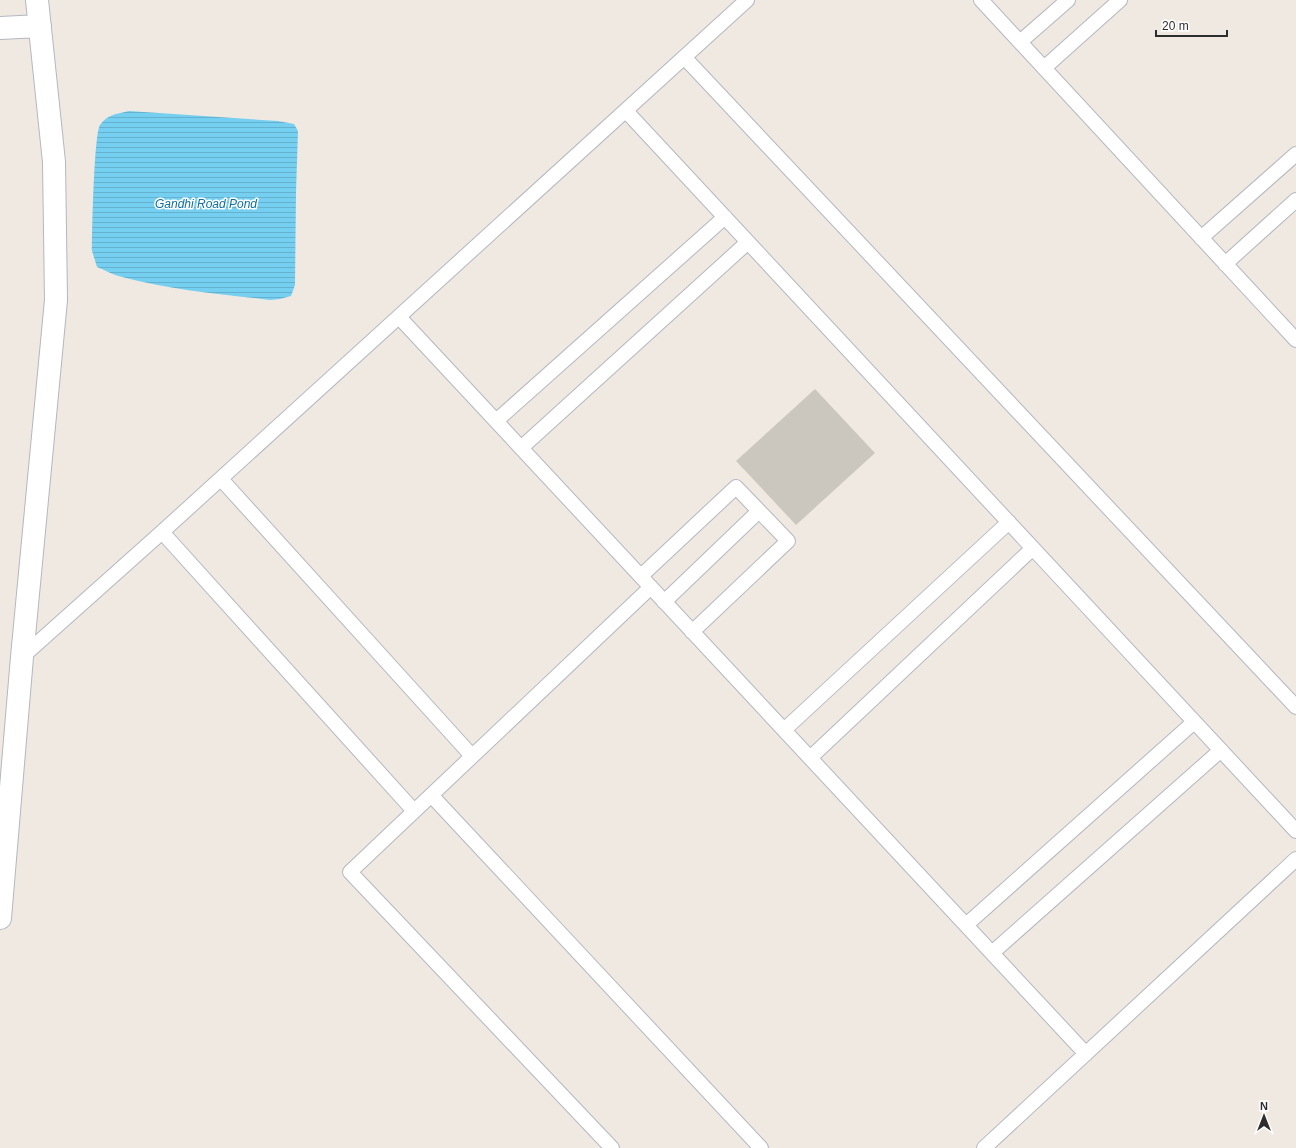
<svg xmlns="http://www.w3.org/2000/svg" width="1296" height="1148" font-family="Arial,sans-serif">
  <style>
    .water { fill: url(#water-rules) }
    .building { fill: #cbc7bf }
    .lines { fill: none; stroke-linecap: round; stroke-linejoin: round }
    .lane-casing { stroke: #b4b7c1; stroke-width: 16 }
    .street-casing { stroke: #b4b7c1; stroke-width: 24 }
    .lane { stroke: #fff; stroke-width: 14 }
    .street { stroke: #fff; stroke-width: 22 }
    .labels { text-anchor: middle; stroke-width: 3; stroke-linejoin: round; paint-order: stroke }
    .water-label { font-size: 12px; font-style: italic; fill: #0d6fa3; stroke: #fff }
  </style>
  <defs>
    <pattern id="water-rules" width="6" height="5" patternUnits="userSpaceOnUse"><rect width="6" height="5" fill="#75cff0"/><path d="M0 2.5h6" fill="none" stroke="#66b2ce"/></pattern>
  </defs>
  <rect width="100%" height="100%" fill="#efe9e1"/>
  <path class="water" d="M129,111l149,10 16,3 4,7 -2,61 -1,93 -4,11 -11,3 -10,1c-49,-6 -100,-10 -148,-23 -9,-2 -17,-7 -25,-10l-5,-16c0,-18 2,-117 8,-126 8,-11 17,-11 29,-14z"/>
  <path class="building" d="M815,389l60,64 -79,72 -60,-64z"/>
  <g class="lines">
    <g class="lane-casing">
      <path id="lane" d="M981,0l315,340
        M1020,42l48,-42
        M684,57l612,650
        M1044,68l76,-68
        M626,111l670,720
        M1201,238l95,-84
        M1225,264l71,-64
        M399,317l687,737
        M496,421l229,-204
        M521,448l227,-206
        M221,479l251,277
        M162,532l252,279
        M641,576l95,-89 52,54 -96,91
        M664,602l95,-91
        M22,657l140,-125 585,-532
        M784,730l225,-208
        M810,758l223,-210
        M431,795l330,353
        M966,925l228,-203
        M992,953l229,-203
        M612,1148l-262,-276 301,-285
        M984,1148l312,-289"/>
    </g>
    <g class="street-casing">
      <path id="street" d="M0,28l40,-2
        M0,918l22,-261 34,-357 -2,-138 -17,-162"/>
    </g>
    <use href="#lane" class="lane"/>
    <use href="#street" class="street"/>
  </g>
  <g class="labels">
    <g class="water-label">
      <text x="206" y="208">Gandhi Road Pond</text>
    </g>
  </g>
  <g transform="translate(1264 1116)" stroke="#ffffff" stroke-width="3" paint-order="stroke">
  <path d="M0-3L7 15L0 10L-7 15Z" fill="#2e2e2e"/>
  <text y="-6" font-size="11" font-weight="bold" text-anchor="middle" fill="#2e2e2e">N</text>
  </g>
  <path d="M1156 30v6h71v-6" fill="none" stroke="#2e2e2e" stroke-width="2"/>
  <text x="1162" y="30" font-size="12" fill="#2e2e2e" stroke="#ffffff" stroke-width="3" paint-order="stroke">20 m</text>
</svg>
